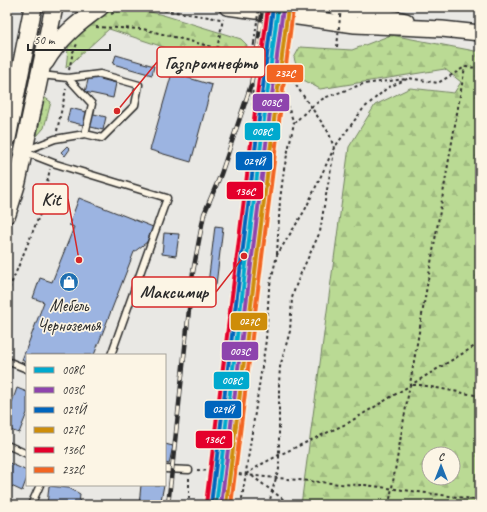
<svg xmlns="http://www.w3.org/2000/svg" width="487" height="512" font-family="Caveat,sans-serif">
  <style>
    .grass { fill: url(#grass-dots); stroke: #728260 }
    .forest { fill: url(#forest-firs); stroke: #728260; fill-rule: evenodd }
    .building { fill: #9cb4e1; stroke: #2b2b2b }
    .lines { fill: none; stroke-linecap: round; stroke-linejoin: round }
    .service-casing { stroke: #2b2b2b; stroke-width: 9 }
    .tertiary-casing { stroke: #2b2b2b; stroke-width: 18 }
    .secondary-casing { stroke: #2b2b2b; stroke-width: 20 }
    .path { stroke: #2b2b2b; stroke-width: 2; stroke-dasharray: 3 3; stroke-linecap: butt }
    .service { stroke: #fcf5e5; stroke-width: 6 }
    .tertiary { stroke: #fcf5e5; stroke-width: 15 }
    .secondary { stroke: #fcf5e5; stroke-width: 17 }
    .rail-casing { stroke: #2b2b2b; stroke-width: 4.5 }
    .rail { stroke: #fcf5e5; stroke-width: 3; stroke-dasharray: 9; stroke-linecap: butt }
    .path-bridge { stroke: #2b2b2b; stroke-width: 2; stroke-dasharray: 3 3; stroke-linecap: butt }
    .rail-1-casing { stroke: #fcf5e5; stroke-width: 7 }
    .rail-2-casing { stroke: #fcf5e5; stroke-width: 7 }
    .rail-3-casing { stroke: #fcf5e5; stroke-width: 7 }
    .rail-4-casing { stroke: #fcf5e5; stroke-width: 7 }
    .rail-5-casing { stroke: #fcf5e5; stroke-width: 7 }
    .rail-6-casing { stroke: #fcf5e5; stroke-width: 7 }
    .rail-1 { stroke: #00a9ce; stroke-width: 4 }
    .rail-2 { stroke: #8e44ad; stroke-width: 4 }
    .rail-3 { stroke: #0065bd; stroke-width: 4 }
    .rail-4 { stroke: #ce8d09; stroke-width: 4 }
    .rail-5 { stroke: #e4002b; stroke-width: 4 }
    .rail-6 { stroke: #f26522; stroke-width: 4 }
    .labels { text-anchor: middle; stroke-width: 3.5; stroke-linejoin: round; paint-order: stroke }
    .poi-label { font-size: 17px; fill: #2b2b2b; stroke: #fcf5e5 }
    .leader { fill: none; stroke: #d62828; stroke-width: 1.5 }
    .callout-dot { fill: #d62828; stroke: #fcf5e5; stroke-width: 1.5 }
    .callout { fill: #fcf5e5; stroke: #d62828; stroke-width: 1.5 }
    .callout-label { font-size: 18px; text-anchor: middle; font-weight: bold; fill: #2b2b2b }
    .line-badge { stroke: #fcf5e5; stroke-width: 1.5 }
    .badge-label { font-size: 11px; text-anchor: middle; font-weight: bold; fill: #fff }
  </style>
  <defs>
    <pattern id="grass-dots" width="8" height="8" patternUnits="userSpaceOnUse"><rect width="8" height="8" fill="#bada94"/><path d="M2 2h.1M6 6h.1" fill="none" stroke="#a0bb80" stroke-width="1.8" stroke-linecap="round"/></pattern>
    <pattern id="forest-firs" width="22" height="20" patternUnits="userSpaceOnUse"><rect width="22" height="20" fill="#bada94"/><path d="M5 1l3.5 6h-7zM16 11l3.5 6h-7z" fill="#a0bb80"/></pattern>
  </defs>
  <rect width="100%" height="100%" fill="#e9e8e4"/>
  <filter id="ink" filterUnits="userSpaceOnUse"><feTurbulence type="fractalNoise" baseFrequency=".025" numOctaves="2"/><feDisplacementMap in="SourceGraphic" scale="8" xChannelSelector="R" yChannelSelector="G"/><feConvolveMatrix kernelMatrix="1 2 1 2 8 2 1 2 1" color-interpolation-filters="sRGB"/></filter>
  <g filter="url(#ink)">
    <path class="grass" d="M44,97l7,5 -7,26 -7,8z"/>
    <path class="forest" d="M112,10h30l21,5 78,24 6,6 -3,22 -4,4 -7,-1 -124,-41 -43,39 3,-28 20,-19z
      M391,35l89,17v453h-179l48,-358 26,-42 35,-17 44,5 7,-11 -16,-13 -125,20 -20,-11 -6,-20 6,-11 52,3zM429,454h24v24h-24z"/>
    <path class="building" d="M116,55l38,11 -2,9 -39,-11z
      M172,73l40,12 -21,77 -41,-12z
      M89,76l27,7 -3,15 -28,-6z
      M70,108l36,9 -3,13 -36,-9z
      M67,146l3,3 -5,7 -4,-4z
      M79,198l74,29 -6,15 -13,10 -40,103h-67v8l-5,-3 22,-58 -11,-4 7,-20 12,4 22,-55 -5,-2z
      M215,226l8,1 -7,58 -8,-1z
      M164,233l15,1 -3,22 -14,-2z
      M17,388l10,4v21l-8,20 -12,-4v-13z
      M165,444l8,2 -4,18 -4,-1z
      M7,462l20,9v7l-5,13 -15,-7z
      M141,485h23l-4,20h-21z
      M49,486l20,2 11,6 -1,11h-32z"/>
    <g class="lines">
      <g class="service-casing">
        <path id="service" d="M7,71l11,6
          M68,78l24,26 -7,30
          M27,150l28,-11 30,-5 17,4 33,-33 4,-20 -39,-11 -32,4 -27,-3
          M25,152l31,12 111,34 -56,157
          M7,361l20,8
          M7,445l20,9
          M165,469l24,1
          M31,505l9,-20"/>
      </g>
      <g class="tertiary-casing">
        <path id="tertiary" d="M227,7l128,18 87,4 38,4
          M336,7l21,3 49,11"/>
      </g>
      <g class="secondary-casing">
        <path id="secondary" d="M45,62c14,-24 33,-39 55,-55
          M7,138l26,-131
          M7,214l10,-32 37,-175"/>
      </g>
      <path class="path" d="M111,14l7,-3 14,-3 31,2 58,9
        M96,27l47,2 62,16 47,15
        M254,43l-2,17 1,51c15,2 20,2 35,-4
        M283,47l1,21 45,65 5,15
        M217,49l6,-30
        M284,69l1,27 3,11 6,16
        M69,70l4,-18 4,-8
        M57,131l9,-42
        M277,254l3,-54 4,-31 10,-46 17,-16 13,-9 39,-14 43,-5
        M7,294l33,-80 10,-45
        M413,385h7l6,1 54,10
        M197,470l29,2 19,3 96,9 17,1h7l115,15
        M246,474l16,-10 17,-9 69,-32 132,-80
        M252,476l39,29
        M189,478v27
        M241,505l25,-165 3,-51 8,-34 28,-45 29,-62 29,-39 24,-21 22,-10 29,5 27,-16 15,1
        M269,505l3,-14 7,-22v-85l1,-17 10,-36 2,-33 3,-10 6,-15 19,-41 4,-26 10,-54
        M389,505l76,-438"/>
      <use href="#service" class="service"/>
      <use href="#tertiary" class="tertiary"/>
      <use href="#secondary" class="secondary"/>
      <g class="rail-casing">
        <path id="rail" d="M168,505l4,-35 21,-198 11,-58 17,-40 30,-89 7,-41 5,-37"/>
      </g>
      <use href="#rail" class="rail"/>
      <path class="path-bridge" d="M254,43l5,-36
        M283,47l4,-40
        M337,47l4,-40"/>
      <g class="rail-1-casing">
        <path id="rail-1" d="M216,505l62,-498"/>
      </g>
      <g class="rail-2-casing">
        <path id="rail-2" d="M221,505l62,-497"/>
      </g>
      <g class="rail-3-casing">
        <path id="rail-3" d="M211,504l62,-497"/>
      </g>
      <g class="rail-4-casing">
        <path id="rail-4" d="M226,505l62,-497"/>
      </g>
      <g class="rail-5-casing">
        <path id="rail-5" d="M206,504l62,-497"/>
      </g>
      <g class="rail-6-casing">
        <path id="rail-6" d="M231,505l62,-496"/>
      </g>
      <use href="#rail-1" class="rail-1"/>
      <use href="#rail-2" class="rail-2"/>
      <use href="#rail-3" class="rail-3"/>
      <use href="#rail-4" class="rail-4"/>
      <use href="#rail-5" class="rail-5"/>
      <use href="#rail-6" class="rail-6"/>
    </g>
  </g>
  <defs>
    <g id="shop-disc" transform="scale(1)"><circle r="9.5" fill="#1f6fb2" stroke="#fcf5e5"/><path d="M-5-2.5h2.3a2.7 3.5 0 0 1 5.4 0H5L5.5 6h-11ZM-1.5-2.5h3a1.5 2.3 0 0 0-3 0Z" fill="#fff"/></g>
  </defs>
  <g fill-rule="evenodd">
    <use href="#shop-disc" x="69" y="282"/>
  </g>
  <g class="labels">
    <g class="poi-label">
      <text x="69" y="311">Мебель<tspan x="69" dy="20">Черноземья</tspan></text>
    </g>
  </g>
  <path class="leader" d="M117 111L157 62M79 260L68 199M244 256L216 292"/>
  <g class="callout-dot">
    <circle cx="117" cy="111" r="4"/>
    <circle cx="79" cy="260" r="4"/>
    <circle cx="244" cy="256" r="4"/>
  </g>
  <g class="callout">
    <rect x="157" y="47" width="108" height="30" rx="4"/>
    <rect x="33" y="184" width="35" height="30" rx="4"/>
    <rect x="132" y="277" width="84" height="30" rx="4"/>
  </g>
  <g class="callout-label">
    <text x="211" y="69">Газпромнефть</text>
    <text x="51" y="205">Kit</text>
    <text x="174" y="298">Максимир</text>
  </g>
  <g class="line-badge">
    <rect x="266" y="64" width="38" height="19" rx="4" fill="#f26522"/>
    <rect x="252" y="93" width="38" height="19" rx="4" fill="#8e44ad"/>
    <rect x="244" y="122" width="37" height="19" rx="4" fill="#00a9ce"/>
    <rect x="235" y="151" width="38" height="20" rx="4" fill="#0065bd"/>
    <rect x="226" y="181" width="38" height="19" rx="4" fill="#e4002b"/>
    <rect x="230" y="312" width="38" height="19" rx="4" fill="#ce8d09"/>
    <rect x="221" y="341" width="38" height="20" rx="4" fill="#8e44ad"/>
    <rect x="213" y="371" width="37" height="19" rx="4" fill="#00a9ce"/>
    <rect x="204" y="400" width="38" height="19" rx="4" fill="#0065bd"/>
    <rect x="195" y="430" width="38" height="19" rx="4" fill="#e4002b"/>
  </g>
  <g class="badge-label">
    <text x="285" y="77">232C</text>
    <text x="271" y="106">003С</text>
    <text x="262" y="135">008С</text>
    <text x="254" y="165">029Й</text>
    <text x="245" y="195">136С</text>
    <text x="249" y="325">027С</text>
    <text x="240" y="355">003С</text>
    <text x="232" y="384">008С</text>
    <text x="223" y="413">029Й</text>
    <text x="214" y="443">136С</text>
  </g>
  <rect width="487" height="512" fill="none" stroke="#fcf5e5" stroke-width="24"/>
  <rect x="12" y="12" width="463" height="488" fill="none" stroke="#2b2b2b" stroke-width="1.5" filter="url(#ink)"/>
  <rect x="26" y="354" width="140" height="132" fill="#fcf5e5" stroke="#a8a49b"/>
  <rect x="34" y="367" width="20" height="6" fill="#00a9ce" stroke="#a8a49b"/>
  <text x="62" y="374" font-size="12" fill="#2b2b2b">008С</text>
  <rect x="34" y="387" width="20" height="6" fill="#8e44ad" stroke="#a8a49b"/>
  <text x="62" y="394" font-size="12" fill="#2b2b2b">003С</text>
  <rect x="34" y="407" width="20" height="6" fill="#0065bd" stroke="#a8a49b"/>
  <text x="62" y="414" font-size="12" fill="#2b2b2b">029Й</text>
  <rect x="34" y="427" width="20" height="6" fill="#ce8d09" stroke="#a8a49b"/>
  <text x="62" y="434" font-size="12" fill="#2b2b2b">027С</text>
  <rect x="34" y="447" width="20" height="6" fill="#e4002b" stroke="#a8a49b"/>
  <text x="62" y="454" font-size="12" fill="#2b2b2b">136С</text>
  <rect x="34" y="467" width="20" height="6" fill="#f26522" stroke="#a8a49b"/>
  <text x="62" y="474" font-size="12" fill="#2b2b2b">232C</text>
  <g transform="translate(441 466)"><circle r="19" fill="#fcf5e5" stroke="#a8a49b"/>
  <path d="M0-3L7 15L0 10L-7 15Z" fill="#1f6fb2"/>
  <text y="-6" font-size="11" font-weight="bold" text-anchor="middle" fill="#2b2b2b">С</text>
  </g>
  <path d="M28 44v6h82v-6" fill="none" stroke="#2b2b2b" stroke-width="2"/>
  <text x="34" y="44" font-size="12" fill="#2b2b2b" stroke="#fcf5e5" stroke-width="3" paint-order="stroke">50 m</text>
</svg>
